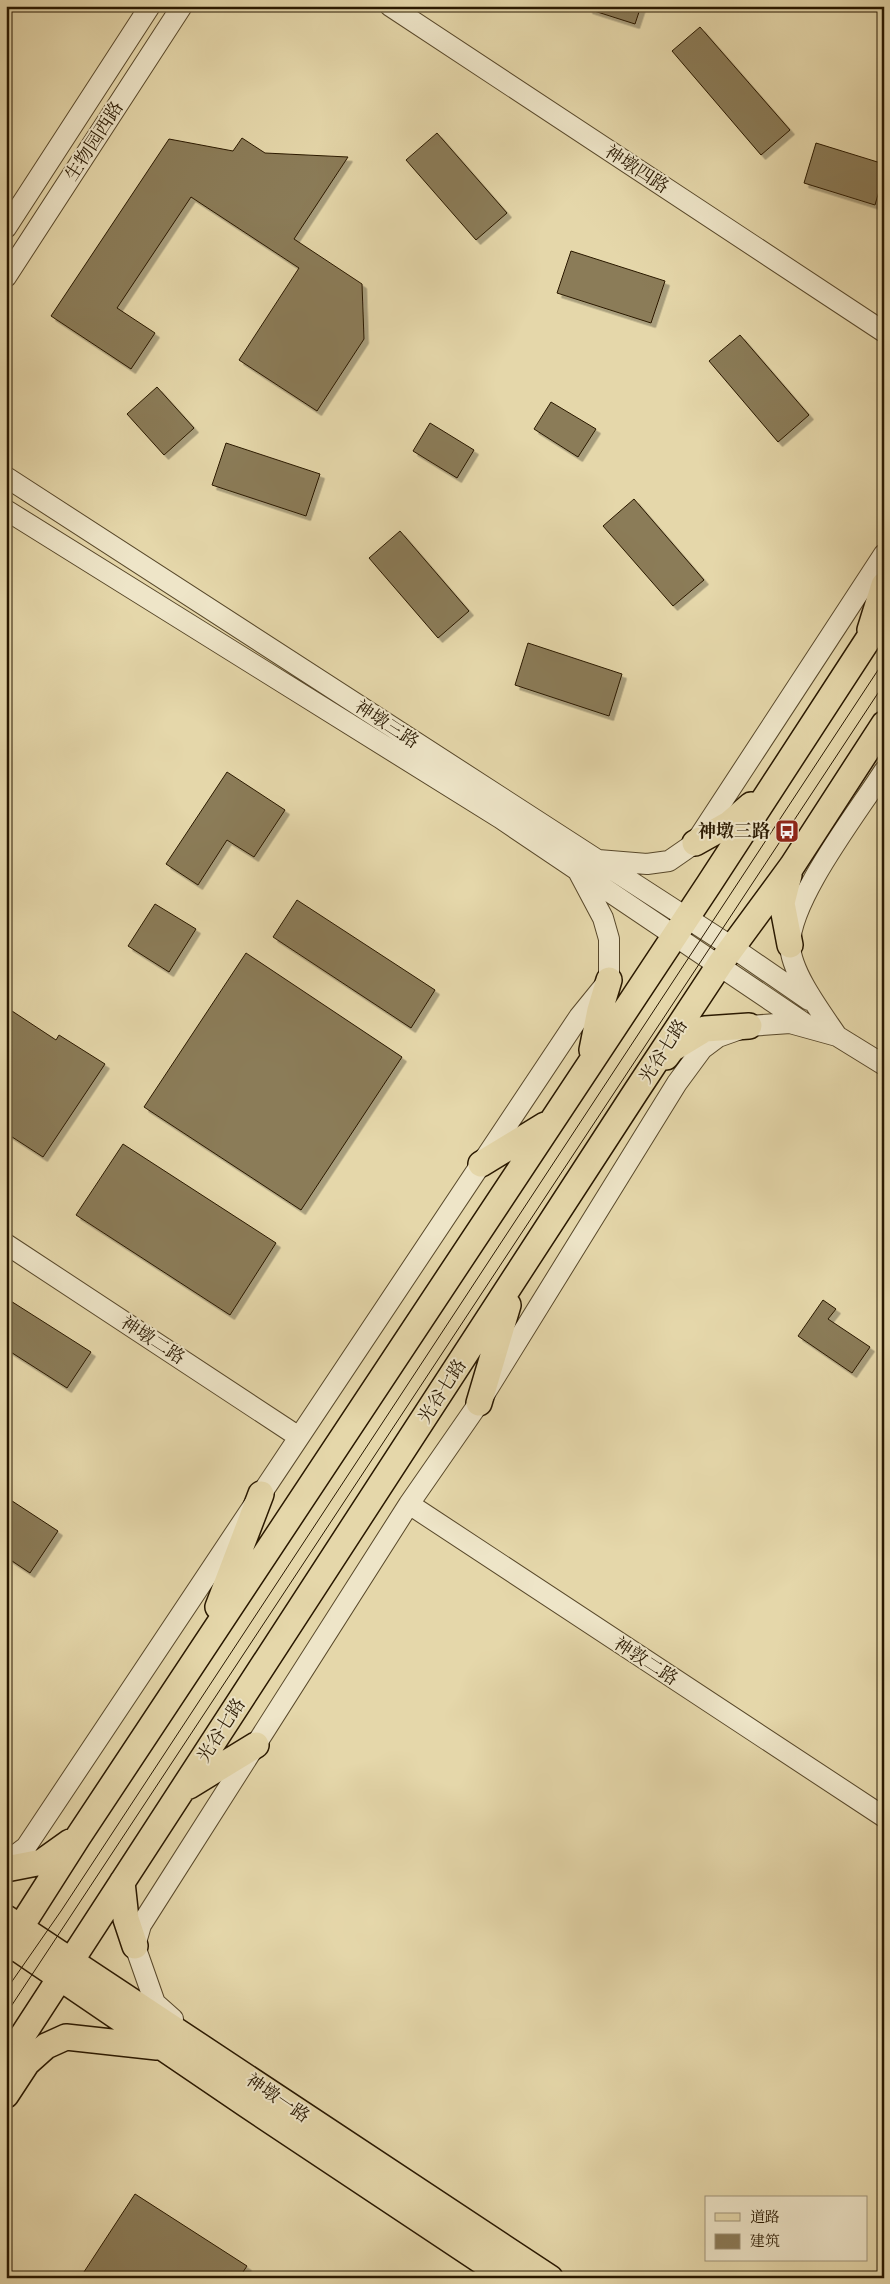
<svg xmlns="http://www.w3.org/2000/svg" width="890" height="2284" font-family="Vollkorn,'Noto Serif SC',serif">
  <style>
    .building { fill: #8b7b58; stroke: #291800; filter: url(#shadow) }
    .lines { fill: none; stroke-linecap: round; stroke-linejoin: round }
    .minor-casing { stroke: #58482a; stroke-width: 22 }
    .major-casing { stroke: #291800; stroke-width: 28 }
    .minor { stroke: #eee5c8; stroke-width: 20 }
    .major { stroke: #e5d7aa; stroke-width: 25 }
    .tram { stroke: #291800; stroke-width: 1 }
    .labels { text-anchor: middle; stroke-width: 4; stroke-linejoin: round; paint-order: stroke }
    .street-label { font-size: 18px; fill: #291800; stroke: #eee5c8 }
    .poi-label { font-size: 18px; font-weight: bold; fill: #291800; stroke: #eee5c8; text-anchor: end }
  </style>
  <defs>
    <filter id="shadow"><feDropShadow dx="4.5" dy="4.5" stdDeviation="0" flood-color="#0004"/></filter>
  </defs>
  <rect width="100%" height="100%" fill="#e5d7aa"/>
  <filter id="stains"><feTurbulence type="fractalNoise" baseFrequency=".004" numOctaves="4"/><feColorMatrix values="0 0 0 0 .2 0 0 0 0 .09 0 0 0 0 .02 0 0 0 .5 -.17"/></filter>
  <radialGradient id="worn" r=".72"><stop offset=".6" stop-color="#630" stop-opacity="0"/><stop offset="1" stop-color="#630" stop-opacity=".3"/></radialGradient>
  <path class="building" d="M588,6h53l-6,18 -47,-15z
    M700,27l90,103 -29,25 -89,-104z
    M437,133l70,80 -31,27 -70,-80z
    M242,138l23,15 83,4 -54,82 68,45 2,55 -47,72 -78,-51 60,-92 -108,-71 -74,111 38,25 -24,36 -80,-53 118,-177 64,12z
    M816,143l68,21v10l-9,31 -71,-22z
    M571,251l94,30 -14,42 -94,-30z
    M740,335l69,80 -31,27 -69,-81z
    M157,387l37,41 -30,27 -37,-41z
    M551,402l45,27 -18,28 -44,-28z
    M430,423l44,27 -17,28 -44,-27z
    M226,443l94,31 -14,42 -94,-31z
    M634,499l70,81 -31,26 -70,-80z
    M400,531l69,80 -31,27 -69,-80z
    M528,643l94,31 -13,42 -94,-31z
    M227,772l58,38 -31,47 -27,-17 -29,45 -32,-21z
    M297,900l138,90 -24,38 -138,-91z
    M155,904l41,25 -27,43 -41,-26z
    M246,953l156,104 -101,153 -157,-103z
    M12,1011l44,29 3,-5 46,29 -62,93 -37,-24v-114z
    M123,1144l153,99 -46,72 -154,-100z
    M6,1298l85,54 -24,36 -61,-39z
    M823,1300l13,9 -8,10 42,28 -18,26 -54,-37z
    M6,1497l52,34 -28,42 -24,-16z
    M135,2194l112,72 -8,12h-159z"/>
  <g class="lines">
    <g class="minor-casing">
      <path id="minor" d="M390,6l494,326
        M6,228l144,-222
        M6,277l176,-271
        M6,477l726,470 77,53
        M6,510l494,308 307,207
        M598,860l49,4 22,-3 26,-18 189,-289
        M837,1036l47,29
        M6,1244l293,193
        M409,1504l475,313
        M6,1862l20,-15 553,-830 30,-37v-41l-6,-21 -25,-47
        M173,2019l-18,-16 -20,-57 6,-21 268,-421 70,-101 198,-320 25,-34 16,-12 31,-11 41,-3 47,13c-16,-24 -46,-63 -47,-91 0,-46 68,-133 94,-174"/>
    </g>
    <g class="major-casing">
      <path id="major" d="M870,630l14,-45
        M695,843l34,-19 22,-19
        M789,875l-7,28 8,42
        M592,1050l8,-40 9,-30
        M666,1057l6,-8 33,-20 44,-3
        M481,1164l64,-39
        M479,1403l29,-98
        M218,1607l43,-113
        M189,1786l67,-41
        M6,1869l36,-7 28,-20
        M122,1882l4,37 9,27
        M6,1918l544,360
        M6,1941l241,164 260,173
        M6,1950l72,-113 631,-953 175,-269
        M6,2061l629,-968 85,-129 72,-98 92,-142
        M6,2095l21,-32 19,-17 20,-9 91,10"/>
    </g>
    <use href="#minor" class="minor"/>
    <use href="#major" class="major"/>
    <path class="tram" d="M6,1990l55,-79 823,-1250
      M6,2014l878,-1330"/>
  </g>
  <defs>
    <g id="bus-square" transform="scale(1.25)"><rect x="-9" y="-9" width="18" height="18" rx="4" fill="#8f2418" stroke="#eee5c8"/><path d="M-5-6H5V4H4V6H2V4H-2V6H-4V4H-5ZM-3.5-4V0h7V-4ZM-3.5 1.2v1.5H-2V1.2ZM2 1.2v1.5H3.5V1.2Z" fill="#fff"/></g>
  </defs>
  <g fill-rule="evenodd">
    <use href="#bus-square" x="787" y="831"/>
  </g>
  <g class="labels">
    <g class="street-label">
      <text transform="translate(94 141) rotate(-57)" y="6">生物园西路</text>
      <text transform="translate(637 169) rotate(33)" y="6">神墩四路</text>
      <text transform="translate(387 724) rotate(33)" y="6">神墩三路</text>
      <text transform="translate(663 1051) rotate(-57)" y="6">光谷七路</text>
      <text transform="translate(153 1340) rotate(33)" y="6">神墩二路</text>
      <text transform="translate(442 1391) rotate(-57)" y="6">光谷七路</text>
      <text transform="translate(646 1661) rotate(33)" y="6">神敦二路</text>
      <text transform="translate(221 1730) rotate(-57)" y="6">光谷七路</text>
      <text transform="translate(278 2098) rotate(34)" y="6">神墩一路</text>
    </g>
    <g class="poi-label">
      <text x="770" y="837">神墩三路</text>
    </g>
  </g>
  <rect width="890" height="2284" fill="none" stroke="#e5d7aa" stroke-width="25"/>
  <rect x="8" y="8" width="875" height="2269" fill="none" stroke="#291800" stroke-width="2.5"/>
  <rect x="12" y="12" width="865" height="2259" fill="none" stroke="#291800"/>
  <rect x="705" y="2196" width="162" height="65" fill="#eee5c8" stroke="#9f9378"/>
  <rect x="715" y="2213" width="25" height="8" fill="#e5d7aa" stroke="#9f9378"/>
  <text x="750" y="2222" font-size="15" fill="#291800">道路</text>
  <rect x="715" y="2234" width="25" height="15" fill="#8b7b58" stroke="#9f9378"/>
  <text x="750" y="2246" font-size="15" fill="#291800">建筑</text>
  <rect width="100%" height="100%" filter="url(#stains)"/>
  <rect width="100%" height="100%" fill="url(#worn)"/>
</svg>
